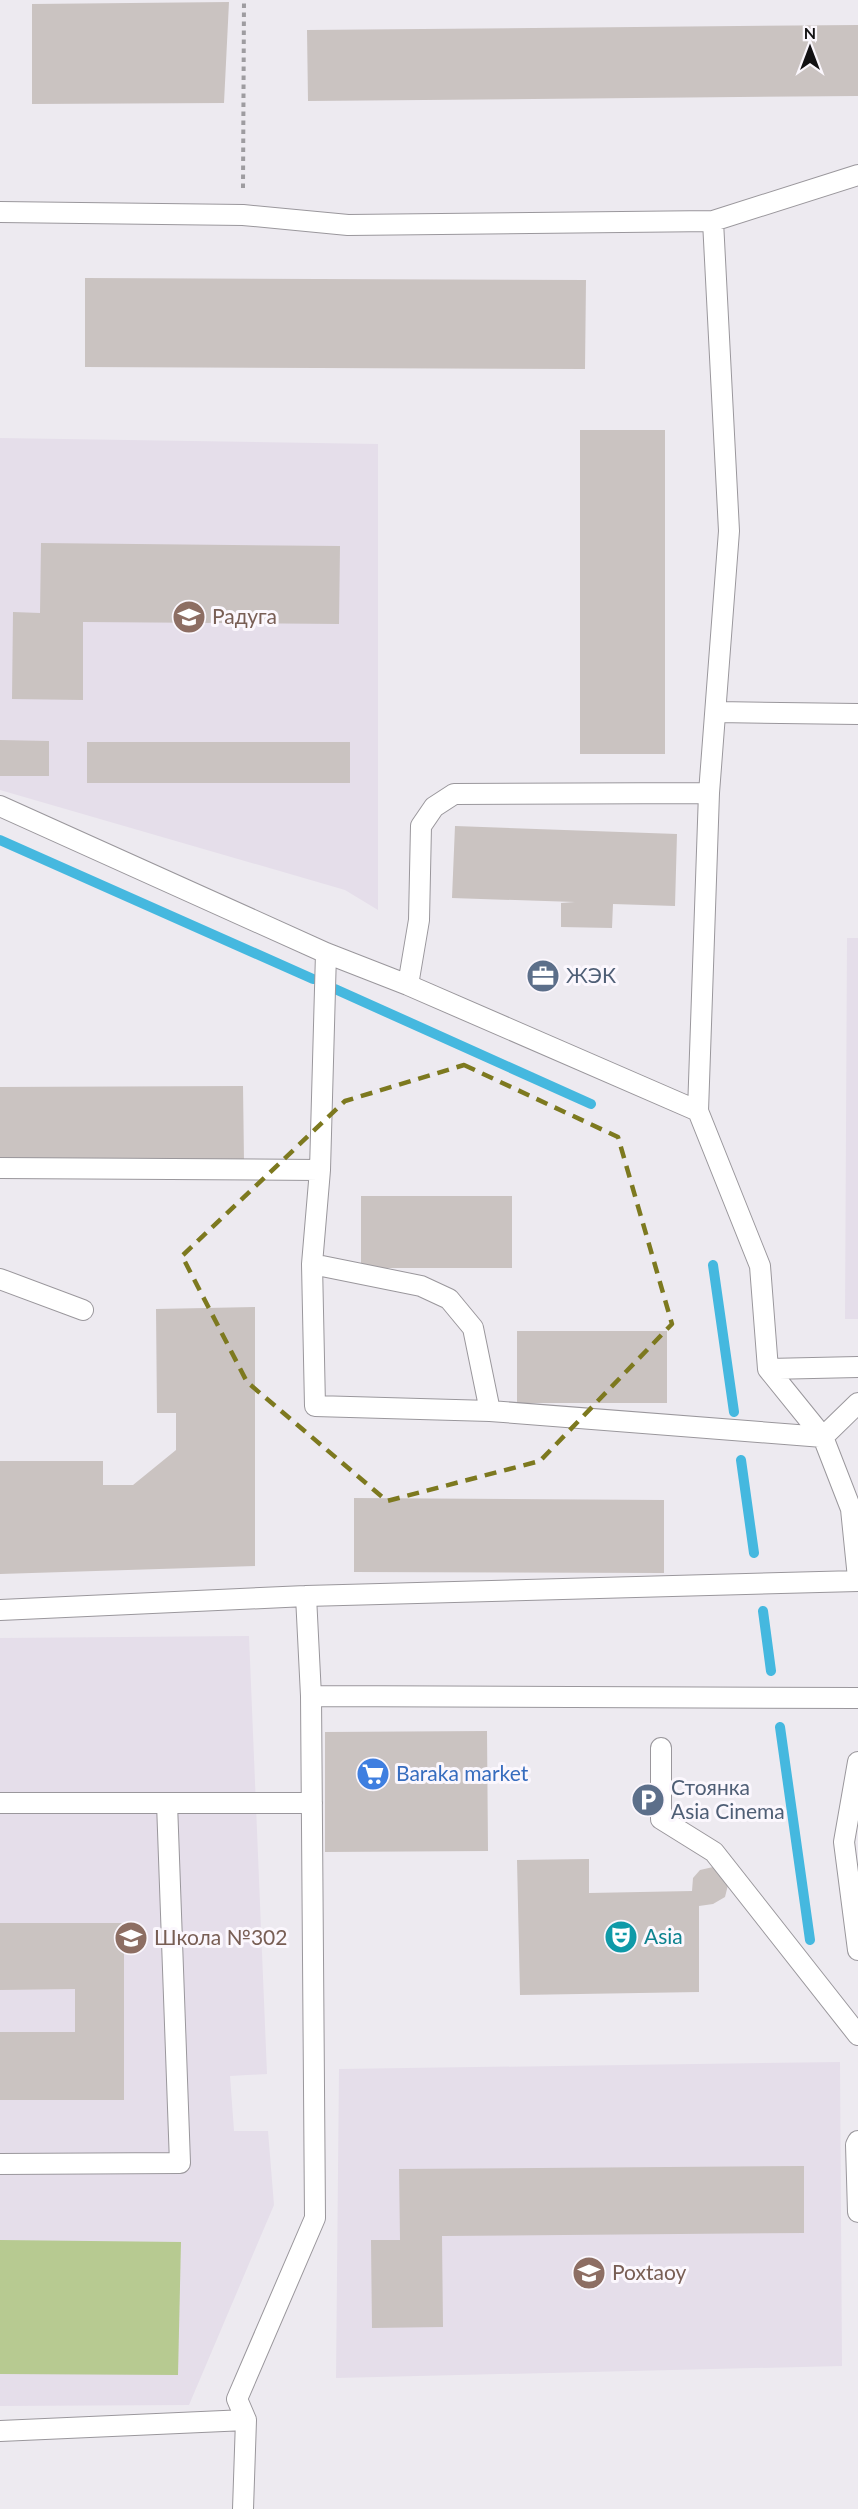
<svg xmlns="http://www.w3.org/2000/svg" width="858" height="2509" font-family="Lato,sans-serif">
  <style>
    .built { fill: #e5deea }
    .green { fill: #b7ca91 }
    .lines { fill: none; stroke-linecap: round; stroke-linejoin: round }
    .stream { stroke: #45b8df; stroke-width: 10 }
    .building { fill: #cac3c1 }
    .service-casing { stroke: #9a979c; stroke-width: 22 }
    .path { stroke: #9e9ca0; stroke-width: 4; stroke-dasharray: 4.5 4.5; stroke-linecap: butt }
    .service { stroke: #fff; stroke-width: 20 }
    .marked { fill: none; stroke: #7d791f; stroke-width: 4.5; stroke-dasharray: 12 8; stroke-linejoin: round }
    .labels { text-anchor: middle; stroke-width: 6; stroke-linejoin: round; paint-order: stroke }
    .education-label { font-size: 21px; fill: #785e54; stroke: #fbf7fd; text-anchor: start }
    .service-label { font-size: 21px; fill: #4e5e75; stroke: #fbf7fd; text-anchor: start }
    .shop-label { font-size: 21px; fill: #366cbe; stroke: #fbf7fd; text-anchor: start }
    .culture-label { font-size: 21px; fill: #0d838f; stroke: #fbf7fd; text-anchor: start }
  </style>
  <rect width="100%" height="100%" fill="#edeaf0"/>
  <path class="built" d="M0,438l378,6v466l-33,-20 -345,-100z
    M847,938h11v381h-13z
    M249,1636l18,438 -37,2 4,55h34l6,74 -85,200 -189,1v-768z
    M840,2062l2,304 -506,12 3,-309z"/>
  <path class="green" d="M0,2240l181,2 -3,133 -178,-1z"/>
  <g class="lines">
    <path class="stream" d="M0,840l313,139
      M335,989l256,115
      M713,1265l21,147
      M741,1460l13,93
      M763,1611l8,60
      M780,1727l30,213"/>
  </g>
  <path class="building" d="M229,2l-5,101 -192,1v-100z
    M858,25v71l-550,5 -1,-71z
    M85,278l501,2 -1,89 -500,-2z
    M580,430h85v324h-85z
    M41,543l299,3 -1,78 -256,-2v78l-71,-1 1,-87 27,1z
    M0,740l49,1v35h-49z
    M87,742h263v41h-263z
    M455,826l222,8 -2,72 -62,-2 -1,24 -51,-1v-24l14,-1 -123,-4z
    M243,1086l1,75 -244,1v-75z
    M361,1196h151v72h-151z
    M255,1307v259l-255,8v-113h103v24h30l43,-35v-37h-19l-1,-104z
    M517,1331h150v72h-150z
    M354,1498l310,2v73l-310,-1z
    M487,1731l1,120 -163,1v-120z
    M589,1859v34l103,-2 1,-13 7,-8 13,-3 11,7 4,11 -3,12 -12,7 -14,2v86l-179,3 -3,-135z
    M0,1923h124v177h-124v-68h75v-43l-75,1z
    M804,2166v67l-362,3 1,91 -71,1 -1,-88h29l-1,-71z"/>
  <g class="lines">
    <g class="service-casing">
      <path id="service" d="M0,212l243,3 105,10 365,-4 16,310 -20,262 -11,318
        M713,221l145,-46
        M717,712l141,2
        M0,806l326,147 82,32 290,126 62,155 8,103 55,68 28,72 7,69
        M326,953l-6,217 -8,94 3,142 175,5 333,26 35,-34
        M408,985l11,-65 2,-94 13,-19 20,-13 255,-1
        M0,1168l320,2
        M312,1264l109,22 28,13 24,29 17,83
        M0,1279l83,31
        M768,1369l90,-2
        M0,1610l306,-14 552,-15
        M311,1696l547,2
        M661,1748v71l53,33 144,183
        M858,1762l-14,80 14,108
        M0,1803h312
        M858,2141l-2,4 2,67
        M0,2164l180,-1 -13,-360
        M0,2431l246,-11
        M243,2509l3,-89 -9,-21 78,-181 -4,-522 -5,-100"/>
    </g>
    <path class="path" d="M243,188l1,-188"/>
    <use href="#service" class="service"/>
  </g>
  <path class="marked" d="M464,1065l154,72 54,187 -132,137 -153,40 -140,-119 -65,-126 163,-155z"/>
  <defs>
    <g id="school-disc" transform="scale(1.725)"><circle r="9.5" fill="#8d6e63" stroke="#fbf7fd"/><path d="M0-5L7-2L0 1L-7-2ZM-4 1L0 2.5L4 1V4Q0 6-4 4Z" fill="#fff"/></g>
    <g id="office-disc" transform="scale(1.725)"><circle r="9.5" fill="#5c6f8a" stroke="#fbf7fd"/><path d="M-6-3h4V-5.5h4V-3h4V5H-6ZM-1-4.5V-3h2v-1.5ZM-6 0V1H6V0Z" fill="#fff"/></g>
    <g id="supermarket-disc" transform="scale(1.725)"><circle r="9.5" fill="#3f7fe0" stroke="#fbf7fd"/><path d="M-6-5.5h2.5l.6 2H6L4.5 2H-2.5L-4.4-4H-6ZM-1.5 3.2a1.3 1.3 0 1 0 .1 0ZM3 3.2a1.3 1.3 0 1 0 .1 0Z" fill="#fff"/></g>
    <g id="parking-disc" transform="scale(1.725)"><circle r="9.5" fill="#5c6f8a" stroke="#fbf7fd"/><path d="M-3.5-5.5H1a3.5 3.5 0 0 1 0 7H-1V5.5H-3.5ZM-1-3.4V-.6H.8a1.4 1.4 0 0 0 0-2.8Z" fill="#fff"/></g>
    <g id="theatre-disc" transform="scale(1.725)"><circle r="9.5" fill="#0f9aa8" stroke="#fbf7fd"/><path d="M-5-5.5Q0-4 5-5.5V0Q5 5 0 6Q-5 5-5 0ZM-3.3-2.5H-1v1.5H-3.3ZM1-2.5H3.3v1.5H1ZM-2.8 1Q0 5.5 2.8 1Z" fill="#fff"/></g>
  </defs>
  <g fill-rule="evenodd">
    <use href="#school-disc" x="189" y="617"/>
    <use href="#office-disc" x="543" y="976"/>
    <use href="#supermarket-disc" x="373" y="1774"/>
    <use href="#parking-disc" x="648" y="1800"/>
    <use href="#theatre-disc" x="621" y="1937"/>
    <use href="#school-disc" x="131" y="1938"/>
    <use href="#school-disc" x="589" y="2273"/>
  </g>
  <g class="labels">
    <g class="education-label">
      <text x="212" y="624">Радуга</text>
      <text x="154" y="1945">Школа №302</text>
      <text x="612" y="2280">Poxtaoy</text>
    </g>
    <g class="service-label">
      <text x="566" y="983">ЖЭК</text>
      <text x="671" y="1795">Стоянка<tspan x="671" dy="24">Asia Cinema</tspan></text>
    </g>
    <g class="shop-label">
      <text x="396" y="1781">Baraka market</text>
    </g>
    <g class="culture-label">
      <text x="644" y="1944">Asia</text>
    </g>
  </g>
  <g transform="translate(810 48)" stroke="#fbf7fd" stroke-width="4.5" paint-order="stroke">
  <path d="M0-4.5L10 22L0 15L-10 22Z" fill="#121113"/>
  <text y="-9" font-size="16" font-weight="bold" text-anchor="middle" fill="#121113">N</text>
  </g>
</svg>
